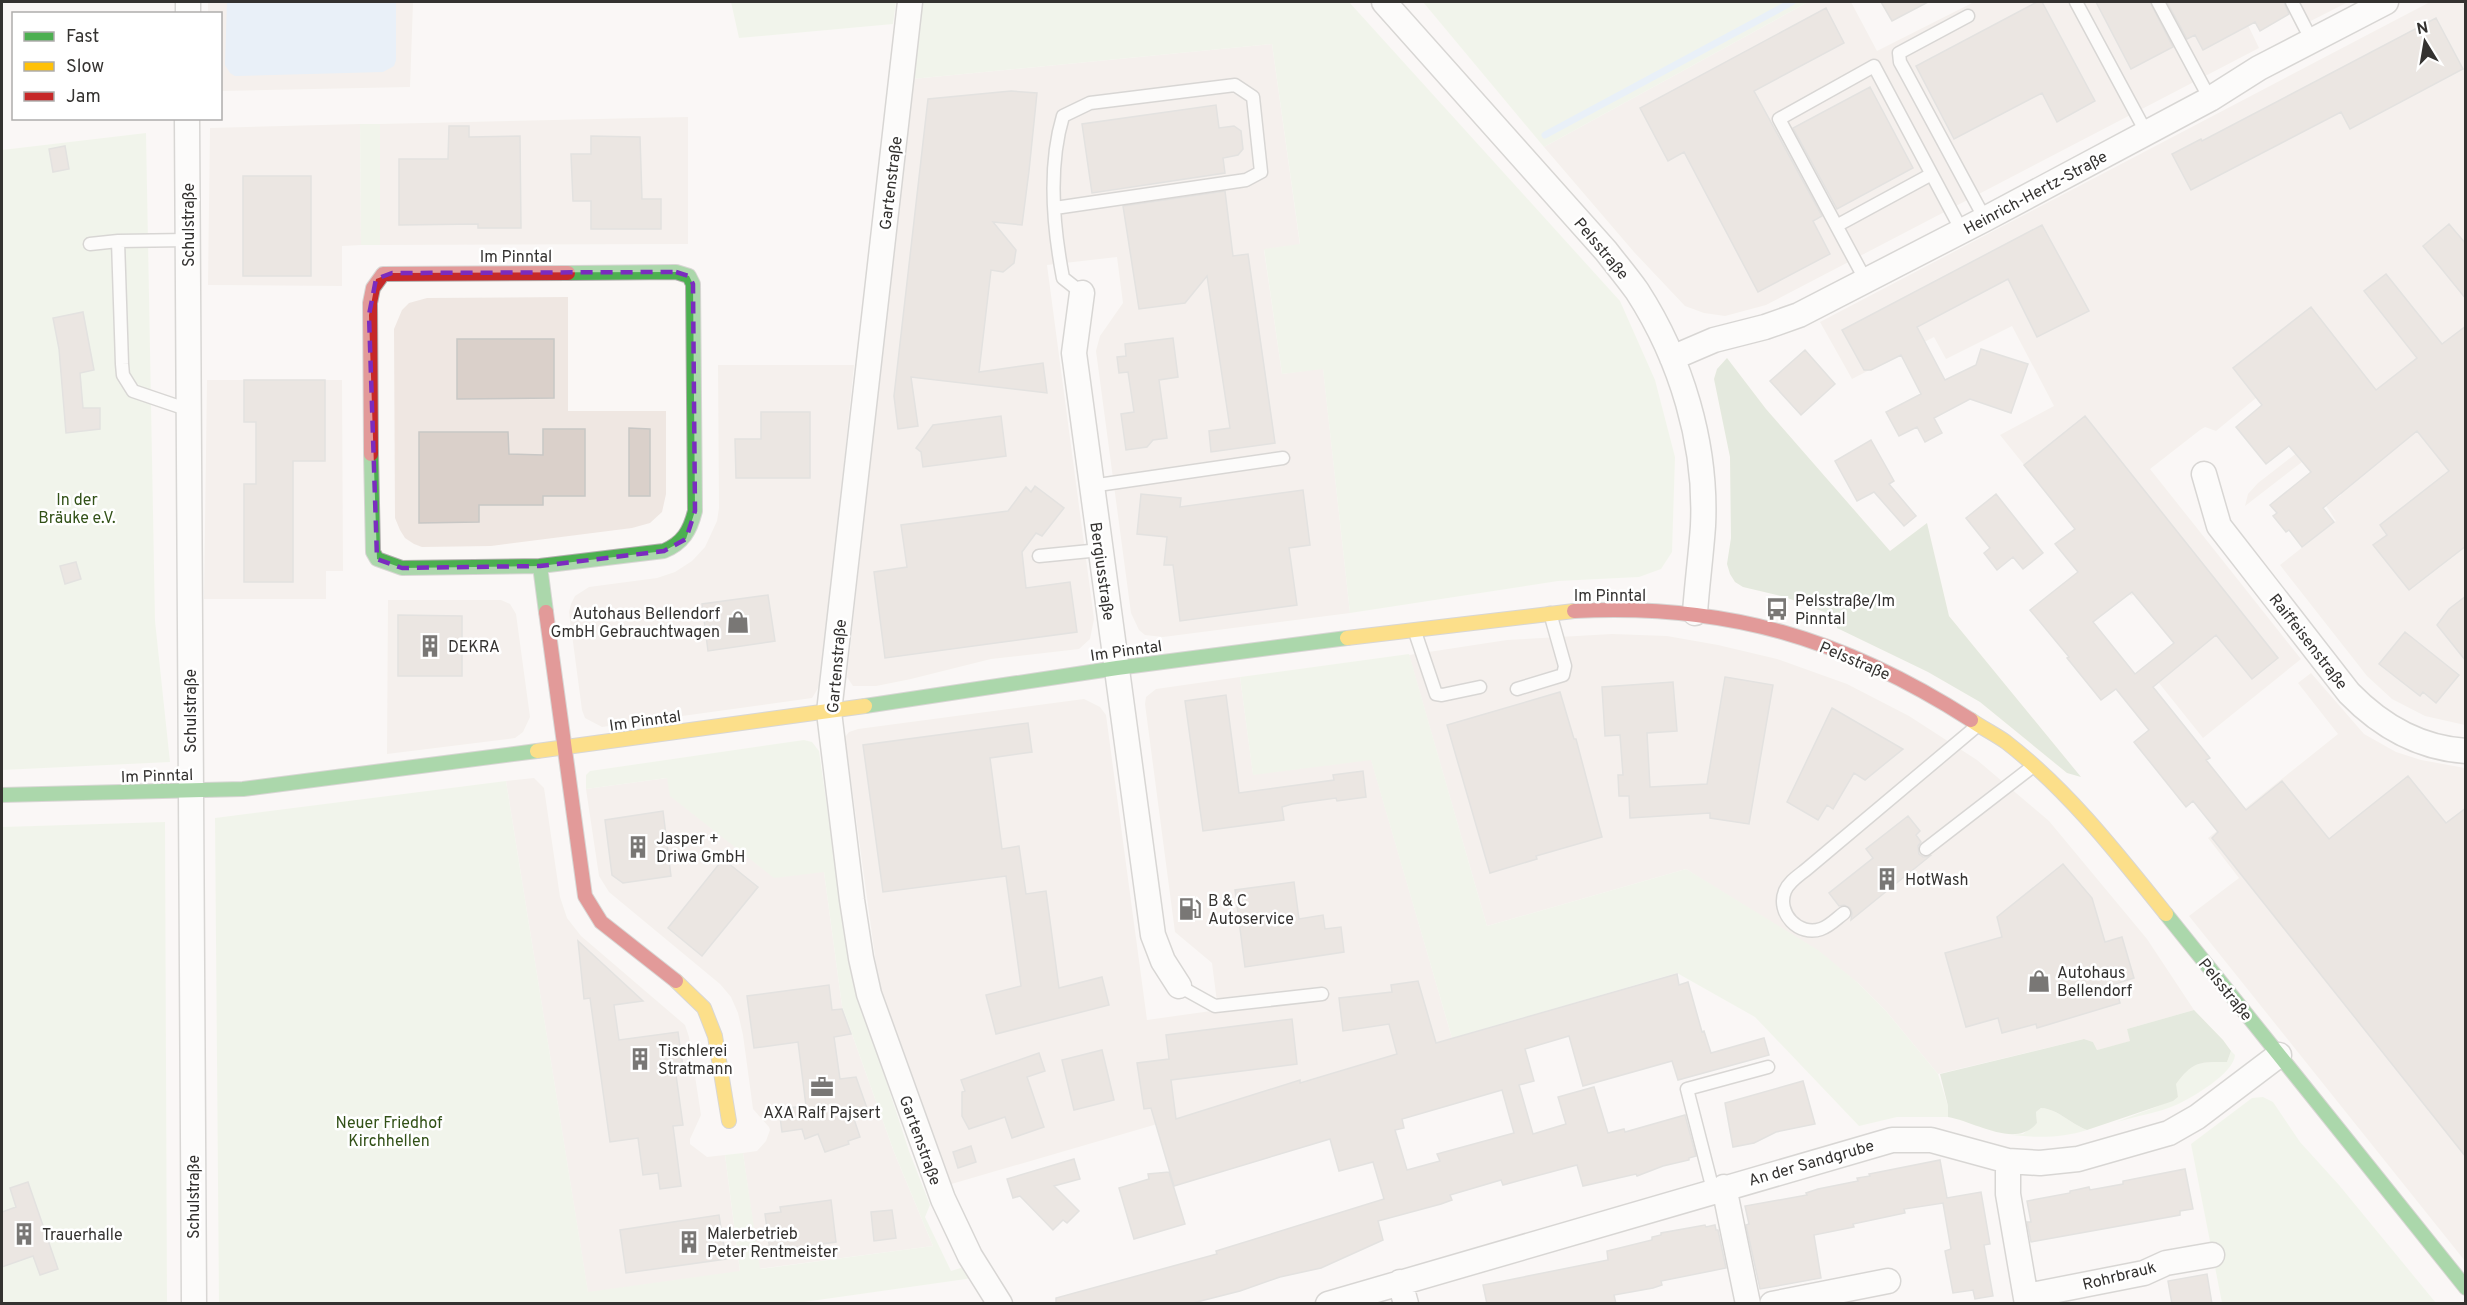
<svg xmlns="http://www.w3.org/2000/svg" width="2467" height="1305" font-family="Overpass,sans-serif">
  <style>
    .built { fill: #efe7e2 }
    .green { fill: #e7f0de }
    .forest { fill: #cbd7c0 }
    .water { fill: #d4e7fa }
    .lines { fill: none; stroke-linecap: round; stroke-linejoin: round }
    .stream { stroke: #d4e7fa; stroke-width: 7 }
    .building { fill: #dad0ca; stroke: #c8c7c5; stroke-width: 1.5; fill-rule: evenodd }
    .lane-casing { stroke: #b0aeac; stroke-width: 15 }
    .street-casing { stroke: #b0aeac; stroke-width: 27 }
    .fast-casing { stroke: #b0aeac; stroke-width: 16 }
    .slow-casing { stroke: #b0aeac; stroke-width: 16 }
    .jam-casing { stroke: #b0aeac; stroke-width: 16 }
    .lane { stroke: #fefefe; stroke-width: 12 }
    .street { stroke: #fefefe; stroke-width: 24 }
    .fast { stroke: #4caf50; stroke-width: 14 }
    .slow { stroke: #ffc107; stroke-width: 14 }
    .jam { stroke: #c62828; stroke-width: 14 }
    .marked { fill: none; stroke: #7b2cbf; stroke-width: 4.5; stroke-dasharray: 12 8; stroke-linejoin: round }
    .labels { text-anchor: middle; stroke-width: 5; stroke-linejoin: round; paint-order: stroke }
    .street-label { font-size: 16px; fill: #343230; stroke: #fff }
    .park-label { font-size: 16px; fill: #325117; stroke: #fff }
    .poi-label { font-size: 16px; fill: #343230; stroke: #fff; text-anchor: start }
  </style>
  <rect width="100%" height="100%" fill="#faf7f5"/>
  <path class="built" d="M208,2h205l-3,85 -189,4 -1,-77 -12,-1z
    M1808,2h43l26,49 97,-49h270l11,19 -7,4 11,23 -493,257 -41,11 -21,-3 -19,-7 -51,-54 -90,-105z
    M2284,2h64l-51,26z
    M2430,2h35v723l-40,-9 -33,-17 -25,-23 -87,-111 56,-44 -10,-15 15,-11 -19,-24 -8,6 -12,-15 -57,44 3,-12 10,-11 58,-45 -36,-10 -24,-30 -40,33 -11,-4 -5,3 -50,39 151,190 -98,79 -44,-55 27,-24 -52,-65 -3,2 -28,-35 -5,4 -27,-33 4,-4 -75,-93 54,-29 -42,-80 -66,33 -12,-22 -82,42 -32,-57z
    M1272,44l28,201 -36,5 18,124 41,-6 27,245 -187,24 -18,-2 -6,-5 -8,-17 -35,-262 4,-15 23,-33 -6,-46 -70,8 47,354 -4,20 -11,10 -88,10 -80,20 -35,7h-23l-6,-9 65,-598z
    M688,117v127l-308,1v-121z
    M360,124l1,121 -19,1v40l-134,-1 2,-157z
    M568,297v114h98v83l-4,18 -12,11 -18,5 -141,18 -69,1 -8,-3 -9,-6 -5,-8 -5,-12 -1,-189 8,-19 7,-7 18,-5z
    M718,365h136l-32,317 -10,16 -210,29 -17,-9 -3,-8 -13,-98 2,-8 4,-8 14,-9 68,-9 18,-6 17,-11 13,-14 12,-26 2,-13z
    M207,380h135l1,191h-17v28h-122z
    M388,600h113l9,4 6,10 14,103 -7,15 -8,6 -128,16z
    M1612,634l55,2 51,9 59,14 70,25 62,32 68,44 72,61 98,118 47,71 -67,19 4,12 -34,9 -4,-8 -9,-3 -146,35 -52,-63 -28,-28 -172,-114 -199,57 -78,-271 98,-15z
    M2311,673l53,61 32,18 25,8 44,8v493l-276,-345 50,-38 -31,-40 130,-104 -40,-51z
    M1240,677l13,97 118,-15 81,279 -504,147 -44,-120 -22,-70 -5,-24 -32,-234 4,-5 9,-3 226,-30 16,8 6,8 41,305 71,-10 -6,-47 -37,-31 -30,-228 1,-7 10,-8z
    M534,778l10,10 16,109 7,21 14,18 104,89 4,12 12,78 -11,24v5l17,13 18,-2 15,117 -152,21 -82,-512z
    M667,778l157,94 18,134 52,146 39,94 -174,23 -16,-116 14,-2 9,-10 4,-11 -1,-3 -16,-18 -10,-74 -5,-22 -7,-16 -11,-13 -111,-92 -10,-16 -13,-87z"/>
  <path class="green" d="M731,2h165l-3,22 -154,14z
    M920,2h429l271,299 35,79 20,77 -3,95 -11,17 -22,8 -81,4 -208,32 -27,-244 -41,5 -18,-125 36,-5 -28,-200 -360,35z
    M1423,2h385l-264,145z
    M360,124h20v121h-19z
    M146,133l9,488 15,141 -168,8v-620z
    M1409,654l78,272 199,-57 132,81 40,33 28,28 52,63 10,32v11h-51l-38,9 -104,-109 -78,-44 -225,65 -81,-278 -118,15 -13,-98z
    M804,740l8,2 7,9 32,222 58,178 21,54 -5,12 26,54 16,-5 6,12 -183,26 -571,-1 -4,-485 291,-37 82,511 152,-21 -15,-116 18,-2 17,116 173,-23 -39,-94 -52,-146 -18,-134 -50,6 -104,-82 -3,-18 -81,11v-14l4,-4z
    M165,822l2,481h-165v-476z
    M2231,1051l4,4c-1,18 -43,43 -59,50 -18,8 -40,11 -59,17 21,-9 42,-15 61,-25l-3,-13c18,-23 25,-22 52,-22z
    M2263,1097l10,5 27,40 39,43 97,118h-214l-31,-159 61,-46z
    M2041,1108c17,1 30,16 46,22 -25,8 -49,8 -75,5l11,-1 14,-11 -1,-11z"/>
  <path class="forest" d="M1727,358l39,51 124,142 37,-28 22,93 132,161 -14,-4 -87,-71 -52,-30 -91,-44v-11l-52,-20 -42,-10 -8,-5 -5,-8 -3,-10 4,-26 -1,-81 -16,-78 3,-10z
    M2194,1010l29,30 8,11 -4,11c-27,0 -34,-1 -51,22l2,13 -5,4 -86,29c-16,-6 -29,-21 -46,-22l-5,4 1,11c-21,26 -61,-1 -89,-6v-11l-8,-32 144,-35 9,3 4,8 33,-9 -3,-12z"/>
  <path class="water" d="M227,2h169v58l-2,6 -11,6 -148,4 -5,-3 -5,-8z"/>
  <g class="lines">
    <path class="stream" d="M1545,135l247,-133"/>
  </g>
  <path class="building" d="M1881,2h47l-36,19z
    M2037,2h5l53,99 -38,21 -15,-29 -88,46 -38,-73z
    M2096,2h54l23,45 -42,22z
    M2167,2h117l5,12 -29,17 -5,-9 -52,28 -8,-15 -8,4z
    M1826,8l18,35 -90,48 68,125 -9,5 17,33 -72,38 -74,-140 -16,9 -28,-53z
    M2436,18l27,51 -113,60 -9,-17 -150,78 -19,-36 29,-15 1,2z
    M1870,87l43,81 -76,41 -44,-81z
    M1011,91l26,2 -8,78 -7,54 -29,-3 23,28 -2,13 -11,9 -12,-2 -12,102 64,-9 4,30 -136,-16 7,49 -20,3 -4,-33 34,-297z
    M1216,105l3,23 15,-2 7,5 2,18 -5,6 -15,3 2,15 -133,20 -10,-69z
    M449,126h20v11l51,-1 1,92h-43v-4l-79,1v-66h49z
    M591,136l49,1 2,62h19v30h-70v-28h-18l-2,-47h20z
    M65,146l4,23 -16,3 -4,-23z
    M243,176h68v100h-68z
    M1225,191l8,65 15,-2 27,189 -64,9 -2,-21 21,-3 -23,-152 -22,27 -46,6 -16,-103z
    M2449,224l17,20v55l-43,-53z
    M2042,225l47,86 -52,26 -29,-58 -91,48 28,53 31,-15 5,-16 47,15 -17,49 -41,-14 -36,19 8,15 -17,9 -8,-15 -18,9 -13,-24 35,-18 -20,-39 -30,15h-7l-22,-40z
    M2386,274l56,70 24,-18v220l-57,44 -36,-45 14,-10 -7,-10 69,-54 -32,-40 -94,77 11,14 -32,25 -13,-17 -3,2 -13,-16 4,-3 -7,-8 41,-33 -22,-26 -23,18 -30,-37 26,-22 -29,-37 78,-61 65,83 41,-32 -53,-67z
    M83,312l11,58 -14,3 3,35h17v21l-34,4 -7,-84 -6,-31z
    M1173,338l5,39 -19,3 8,58 -14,2 -6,7 -21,3 -5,-36 13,-2 -6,-40 -9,1 -2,-16 9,-1 -1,-12z
    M457,339h97v59l-97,1z
    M1805,350l30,34 -34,31 -31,-34z
    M244,380h81v81h-32v121h-49v-98h12v-62h-12z
    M761,412h49v66h-74l-1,-39h26z
    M1001,416l5,40 -83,11 -2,-15 -5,-4 17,-23z
    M2085,416l193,242 -26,21 -36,-44 -63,52 57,71 -4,2 40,50 36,-29 47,58 79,-63 38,47 20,-15v349l-254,-319 6,-6 -25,-31 -7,6 -52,-65 15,-12 -33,-41 -15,11 -34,-42 2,-1 -39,-47 48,-38 -23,-28 20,-15 -51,-64zM2132,592l42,51 -39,31 -42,-52z
    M629,428l21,1v67h-21z
    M543,429h42v67h-42v9h-64v17l-60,1v-91h89l1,22 34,1z
    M1871,440l23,41 -5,3 27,32 -12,10 -30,-34 -17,9 -22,-40z
    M1035,486l29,22 -22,28 -6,-3 -14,19 4,36 44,-6 7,50 -192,26 -11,-86 33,-5 -6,-42 107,-14 18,-24 5,5z
    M1303,490l7,55 -21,3 8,57 -117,16 -7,-56h-9l3,-28 -30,-3 4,-40 40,4 -1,9z
    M1996,494l47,59 -20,16 -10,-12 -16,13 -13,-17 6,-5 -24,-30z
    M76,562l5,17 -16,5 -5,-18z
    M768,595l7,46 -67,10 -6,-47z
    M2466,596v65l-29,-36 12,-16z
    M398,615l64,1v60h-64z
    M2405,632l54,43 -23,28 -13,-11 -3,4 -41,-32z
    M1725,677l48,8 -24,139 -39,-6v-5l-80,5 -1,-22h-10l-1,-21h5l-3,-40 -15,1 -3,-49 71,-5 4,49 -30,2 3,54 57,-3z
    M1560,692l14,47h2l26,98 -66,19 1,3 -47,14 -43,-148z
    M1226,695l13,98 95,-13 -1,-5 30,-4 3,26 -29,4 -1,-3 -44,6 -10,3 2,13 -81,11 -18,-130z
    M1832,708l71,41 -38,31 -11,-7 -21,36 -6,-4 -9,15 -31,-18z
    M1028,723l4,29 -42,6 12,91 17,-3 7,48 20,-3 13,97 43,-11 7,28 -113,29 -10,-39 35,-9 -15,-110 -123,16 -20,-147z
    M663,811l8,65 -48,7 -11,-8 -7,-55z
    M1908,816l12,15 -4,4 5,7 -3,4 1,8 4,3 7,-1 -79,64 1,-7 -2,-5 -6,-3 -5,1 -10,-13 44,-35 -7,-9z
    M723,859l35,28 -56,69 -34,-28z
    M2063,864l29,34 13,44 17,-5 12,41 -19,6 5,19 -83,25 -1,-4 -34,9 -4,-15 -32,9 -21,-74 57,-16 -5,-20z
    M1294,882l5,37 24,-4 2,14 16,-2 3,25 -99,15 -10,-77z
    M578,941l65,60 -29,4 5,35 59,-8 6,42 -8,1 7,50 -10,1 8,60 -21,3 -2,-16 -15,2 -5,-37 -28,4 -20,-144 -6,1z
    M1677,974l2,11 9,-3 14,50 2,-1 7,22 53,-15 5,17 -91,25 -6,-19 -89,25 -14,-50 -44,13 9,32 -15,4 14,49 33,-10 -8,-27 36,-10 14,46 16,-4 1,3 60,-17 11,41 -7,2v2l-26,6 -26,10 -1,-2 -53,12 -6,-21 -74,20 -2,-5 -51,15 2,5 -11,4 -63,17 5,19 -62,28 -41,9 -40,14 -51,13h-133v-6l161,-44 -1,-3 168,-52 -11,-37 -34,9 -9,-32 -156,47 -23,-78 -7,1 -7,-46 32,-4 -3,-24 126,-16 5,45 -126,16 5,39 124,-39v3l97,-29 -8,-30 -46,7 -4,-33 53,-6 -1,-7 27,-4 18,62zM1502,1090l12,43 -77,21 3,7 -33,9 -12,-40 9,-2 -2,-9z
    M829,985l3,25 10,-1 9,25 -17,3 6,42 16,-2 12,34 -15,5 7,21 -12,4 1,3 -24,8 -7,-18 -13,5 -3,-10 -20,3 -3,-23 27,-3 -8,-64 -44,6 -7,-52z
    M1102,1050l12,50 -40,10 -12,-50z
    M1039,1053l6,18 -18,6 17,50 -32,11 -7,-21 -36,12 -7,-13v-24l3,-1 -4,-11z
    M1803,1081l12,43 -39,8 -22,11 -21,4 -8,-44z
    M971,1146l5,16 -18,6 -5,-16z
    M1074,1159l6,20 -26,7 25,25 -12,12 -4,-3 -10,10 -33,-34 -7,2 -6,-19z
    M1940,1160l7,38 34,-6 9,52 -6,1 9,51 -18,3 -2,-9 -20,3 -8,-42 6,-2 -8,-46 -39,6 1,4 -52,11 1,3 -40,8 7,43 -61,11 -14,-64 3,-1 -4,-18 62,-11 -1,-2 12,-4 40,-8 -1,-3 13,-2 -1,-2z
    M2185,1169l8,40 -13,2v4l-149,27 -4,-20h4l-4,-21 43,-8v-2l10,-2 9,-2 1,3 33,-6v-3z
    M1169,1172l16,52 -51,15 -15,-51 30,-9 -1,-5z
    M28,1182l30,87 -18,6 -7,-19 -31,11v-55l14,-5 -6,-19z
    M831,1200l5,42 -66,9 -5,-37 16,-2 -1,-5z
    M892,1210l4,28 -22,3 -3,-29z
    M719,1215l7,44 -100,14 -6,-43z
    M1705,1225l1,2 9,-2 1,5h2l8,38 -65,13 1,4 -9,3 -39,7 2,9h-129l-4,-19 125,-25 -1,-9 45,-11v-3l9,-2v-2z
    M2207,1274l5,30h-40l-4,-23z"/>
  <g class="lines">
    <g class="lane-casing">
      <path id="lane" d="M2076,2l70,130
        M2158,2l52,97
        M2292,2l20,39
        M1968,16l-69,37 1,9 5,9 80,148
        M1055,208l191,-28 15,-8 -8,-75 -18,-12 -145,18 -27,13c-15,50 -10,110 0,162l19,15
        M1838,225l92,-50
        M118,241l4,123 1,11 10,16 56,19
        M90,244l28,-3 70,-1
        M1866,281l-87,-162 95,-53 88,165
        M1091,486l192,-28
        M1039,556l61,-6
        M1415,632l21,62 6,1 38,-8
        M1517,689l46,-14 2,-9 -15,-53
        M1926,849l106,-82
        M1844,913c-7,5 -14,13 -23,16 -22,8 -45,-16 -36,-38 4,-10 15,-16 23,-23l169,-142
        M1179,986l36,20 107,-12
        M1713,1190l-26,-101 81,-22"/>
    </g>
    <g class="street-casing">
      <path id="street" d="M188,2v12
        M910,2l-81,710 23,188 9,58 8,36 74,205 27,57 30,48
        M1384,2l222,249c10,13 21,26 31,40 44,68 70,153 66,235 -2,29 -6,58 -8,87
        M187,118l7,1186
        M1082,293l-8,60 79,582 10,26 16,25
        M1672,358l42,-18 51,-13 34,-12 186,-96 225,-120 49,-31 127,-66
        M2204,474l15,52 130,167c32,33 70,55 117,58
        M2008,1161v33l19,110
        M1724,1187l24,117
        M1400,1282l6,22
        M2027,1296l117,-23 22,-10 46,-8
        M1328,1304l564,-164h39l77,21 32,2 38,-4 91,-26 28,-16 82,-62
        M1772,1304l116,-23"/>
    </g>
    <g class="fast-casing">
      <path id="fast" d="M371,454l2,98 4,7 25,9 138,-2
        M546,612l-6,-46 124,-15c19,-8 26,-20 31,-40l-2,-227 -4,-8 -13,-4 -108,1
        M865,706l252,-38 230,-30
        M2,795l241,-6 294,-38
        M2166,914l300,374"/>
    </g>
    <g class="slow-casing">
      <path id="slow" d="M1347,638l227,-27
        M1971,720c11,8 24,14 35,22 62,48 111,111 160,172
        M537,751l328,-45
        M676,981l28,27 11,28 14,85"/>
    </g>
    <g class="jam-casing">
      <path id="jam" d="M371,454l-1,-151 3,-15 10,-14 185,-1
        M1574,611c151,-8 269,27 397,109
        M546,612l39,284 16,26 75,59"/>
    </g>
    <use href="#lane" class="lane"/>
    <use href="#street" class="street"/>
    <use href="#fast" class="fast"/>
    <use href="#slow" class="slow"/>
    <use href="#jam" class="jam"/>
  </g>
  <path d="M0 0H2467V1305H0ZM676,272l13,4 4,8 2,227 -9,28 -22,12 -124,15 -138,2 -25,-9 -8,-244 7,-36 16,-6z" fill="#faf7f5" fill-opacity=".55" fill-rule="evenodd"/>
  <path class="marked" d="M676,272l13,4 4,8 2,227 -9,28 -22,12 -124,15 -138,2 -25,-9 -8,-244 7,-36 16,-6z"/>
  <defs>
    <g id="bus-bare" transform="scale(1.8)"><path d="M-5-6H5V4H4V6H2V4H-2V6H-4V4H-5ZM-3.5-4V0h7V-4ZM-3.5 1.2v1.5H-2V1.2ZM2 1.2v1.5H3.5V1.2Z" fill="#797775" stroke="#fff" stroke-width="2.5" paint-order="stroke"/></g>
    <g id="shop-bare" transform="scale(1.8)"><path d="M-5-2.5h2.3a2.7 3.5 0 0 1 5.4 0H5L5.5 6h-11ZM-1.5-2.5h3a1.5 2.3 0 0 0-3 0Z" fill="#797775" stroke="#fff" stroke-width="2.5" paint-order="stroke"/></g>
    <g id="building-bare" transform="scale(1.8)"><path d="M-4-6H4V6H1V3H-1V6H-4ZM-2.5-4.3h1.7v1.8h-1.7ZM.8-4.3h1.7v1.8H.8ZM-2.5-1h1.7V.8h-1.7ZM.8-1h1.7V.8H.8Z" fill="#797775" stroke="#fff" stroke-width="2.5" paint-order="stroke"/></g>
    <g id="fuel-bare" transform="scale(1.8)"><path d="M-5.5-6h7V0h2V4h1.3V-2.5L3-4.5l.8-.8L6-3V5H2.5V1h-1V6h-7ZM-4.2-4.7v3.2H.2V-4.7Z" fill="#797775" stroke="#fff" stroke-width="2.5" paint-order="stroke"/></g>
    <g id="office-bare" transform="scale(1.8)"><path d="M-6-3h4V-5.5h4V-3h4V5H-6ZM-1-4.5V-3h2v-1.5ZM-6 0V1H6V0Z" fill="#797775" stroke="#fff" stroke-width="2.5" paint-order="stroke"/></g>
  </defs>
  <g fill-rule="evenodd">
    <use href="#bus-bare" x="1777" y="609"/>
    <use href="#shop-bare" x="738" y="622"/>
    <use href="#building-bare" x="430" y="646"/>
    <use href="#building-bare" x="638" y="847"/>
    <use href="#building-bare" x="1887" y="879"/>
    <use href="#fuel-bare" x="1190" y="909"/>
    <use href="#shop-bare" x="2039" y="981"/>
    <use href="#building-bare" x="640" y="1059"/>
    <use href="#office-bare" x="822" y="1087"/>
    <use href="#building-bare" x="24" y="1234"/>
    <use href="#building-bare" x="689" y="1242"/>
  </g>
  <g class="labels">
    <g class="street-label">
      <text transform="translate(890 183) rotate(-83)" y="6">Gartenstraße</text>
      <text transform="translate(2035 192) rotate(-28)" y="6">Heinrich-Hertz-Straße</text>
      <text transform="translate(188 225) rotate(-90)" y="6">Schulstraße</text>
      <text transform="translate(1602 248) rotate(50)" y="6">Pelsstraße</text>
      <text x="516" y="262">Im Pinntal</text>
      <text transform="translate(1103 571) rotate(82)" y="6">Bergiusstraße</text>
      <text x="1610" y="601">Im Pinntal</text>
      <text transform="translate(2309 641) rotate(52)" y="6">Raiffeisenstraße</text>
      <text transform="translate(1126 650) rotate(-8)" y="6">Im Pinntal</text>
      <text transform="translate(1855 660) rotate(23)" y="6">Pelsstraße</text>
      <text transform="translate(836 666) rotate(-85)" y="6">Gartenstraße</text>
      <text transform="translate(190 711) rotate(-90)" y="6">Schulstraße</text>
      <text transform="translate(645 720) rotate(-8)" y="6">Im Pinntal</text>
      <text transform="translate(157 775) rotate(-2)" y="6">Im Pinntal</text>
      <text transform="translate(2226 989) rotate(51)" y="6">Pelsstraße</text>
      <text transform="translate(921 1140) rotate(70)" y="6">Gartenstraße</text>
      <text transform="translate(1811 1162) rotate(-16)" y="6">An der Sandgrube</text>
      <text transform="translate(193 1197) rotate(-90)" y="6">Schulstraße</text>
      <text transform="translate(2119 1275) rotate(-14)" y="6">Rohrbrauk</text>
    </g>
    <g class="park-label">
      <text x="77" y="505">In der<tspan x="77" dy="18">Bräuke e.V.</tspan></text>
      <text x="389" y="1128">Neuer Friedhof<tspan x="389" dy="18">Kirchhellen</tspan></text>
    </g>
    <g class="poi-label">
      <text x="1795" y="606">Pelsstraße/Im<tspan x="1795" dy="18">Pinntal</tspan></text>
      <text x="720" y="619" text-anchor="end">Autohaus Bellendorf<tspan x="720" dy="18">GmbH Gebrauchtwagen</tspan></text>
      <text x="448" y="652">DEKRA</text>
      <text x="656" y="844">Jasper +<tspan x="656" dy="18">Driwa GmbH</tspan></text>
      <text x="1905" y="885">HotWash</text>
      <text x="1208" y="906">B &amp; C<tspan x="1208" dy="18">Autoservice</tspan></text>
      <text x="2057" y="978">Autohaus<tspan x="2057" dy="18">Bellendorf</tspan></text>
      <text x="658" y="1056">Tischlerei<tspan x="658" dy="18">Stratmann</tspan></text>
      <text x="822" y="1118" text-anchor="middle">AXA Ralf Pajsert</text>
      <text x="707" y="1239">Malerbetrieb<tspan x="707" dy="18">Peter Rentmeister</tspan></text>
      <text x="42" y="1240">Trauerhalle</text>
    </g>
  </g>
  <rect width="2467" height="1305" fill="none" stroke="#343230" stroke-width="6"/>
  <rect x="12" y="12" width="210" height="108" fill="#ffffff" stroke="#aeadac" stroke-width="1.5"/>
  <rect x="24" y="32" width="30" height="9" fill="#4caf50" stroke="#aeadac" stroke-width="1.5"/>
  <text x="66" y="42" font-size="18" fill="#343230">Fast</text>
  <rect x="24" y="62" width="30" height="9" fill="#ffc107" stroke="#aeadac" stroke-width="1.5"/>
  <text x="66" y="72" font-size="18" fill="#343230">Slow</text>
  <rect x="24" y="92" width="30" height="9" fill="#c62828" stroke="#aeadac" stroke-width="1.5"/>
  <text x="66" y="102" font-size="18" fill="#343230">Jam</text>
  <g transform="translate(2425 42) rotate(349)" stroke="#ffffff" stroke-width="4.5" paint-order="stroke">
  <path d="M0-4.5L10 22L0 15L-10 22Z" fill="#343230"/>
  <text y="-9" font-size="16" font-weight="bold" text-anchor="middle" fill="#343230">N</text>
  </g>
</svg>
